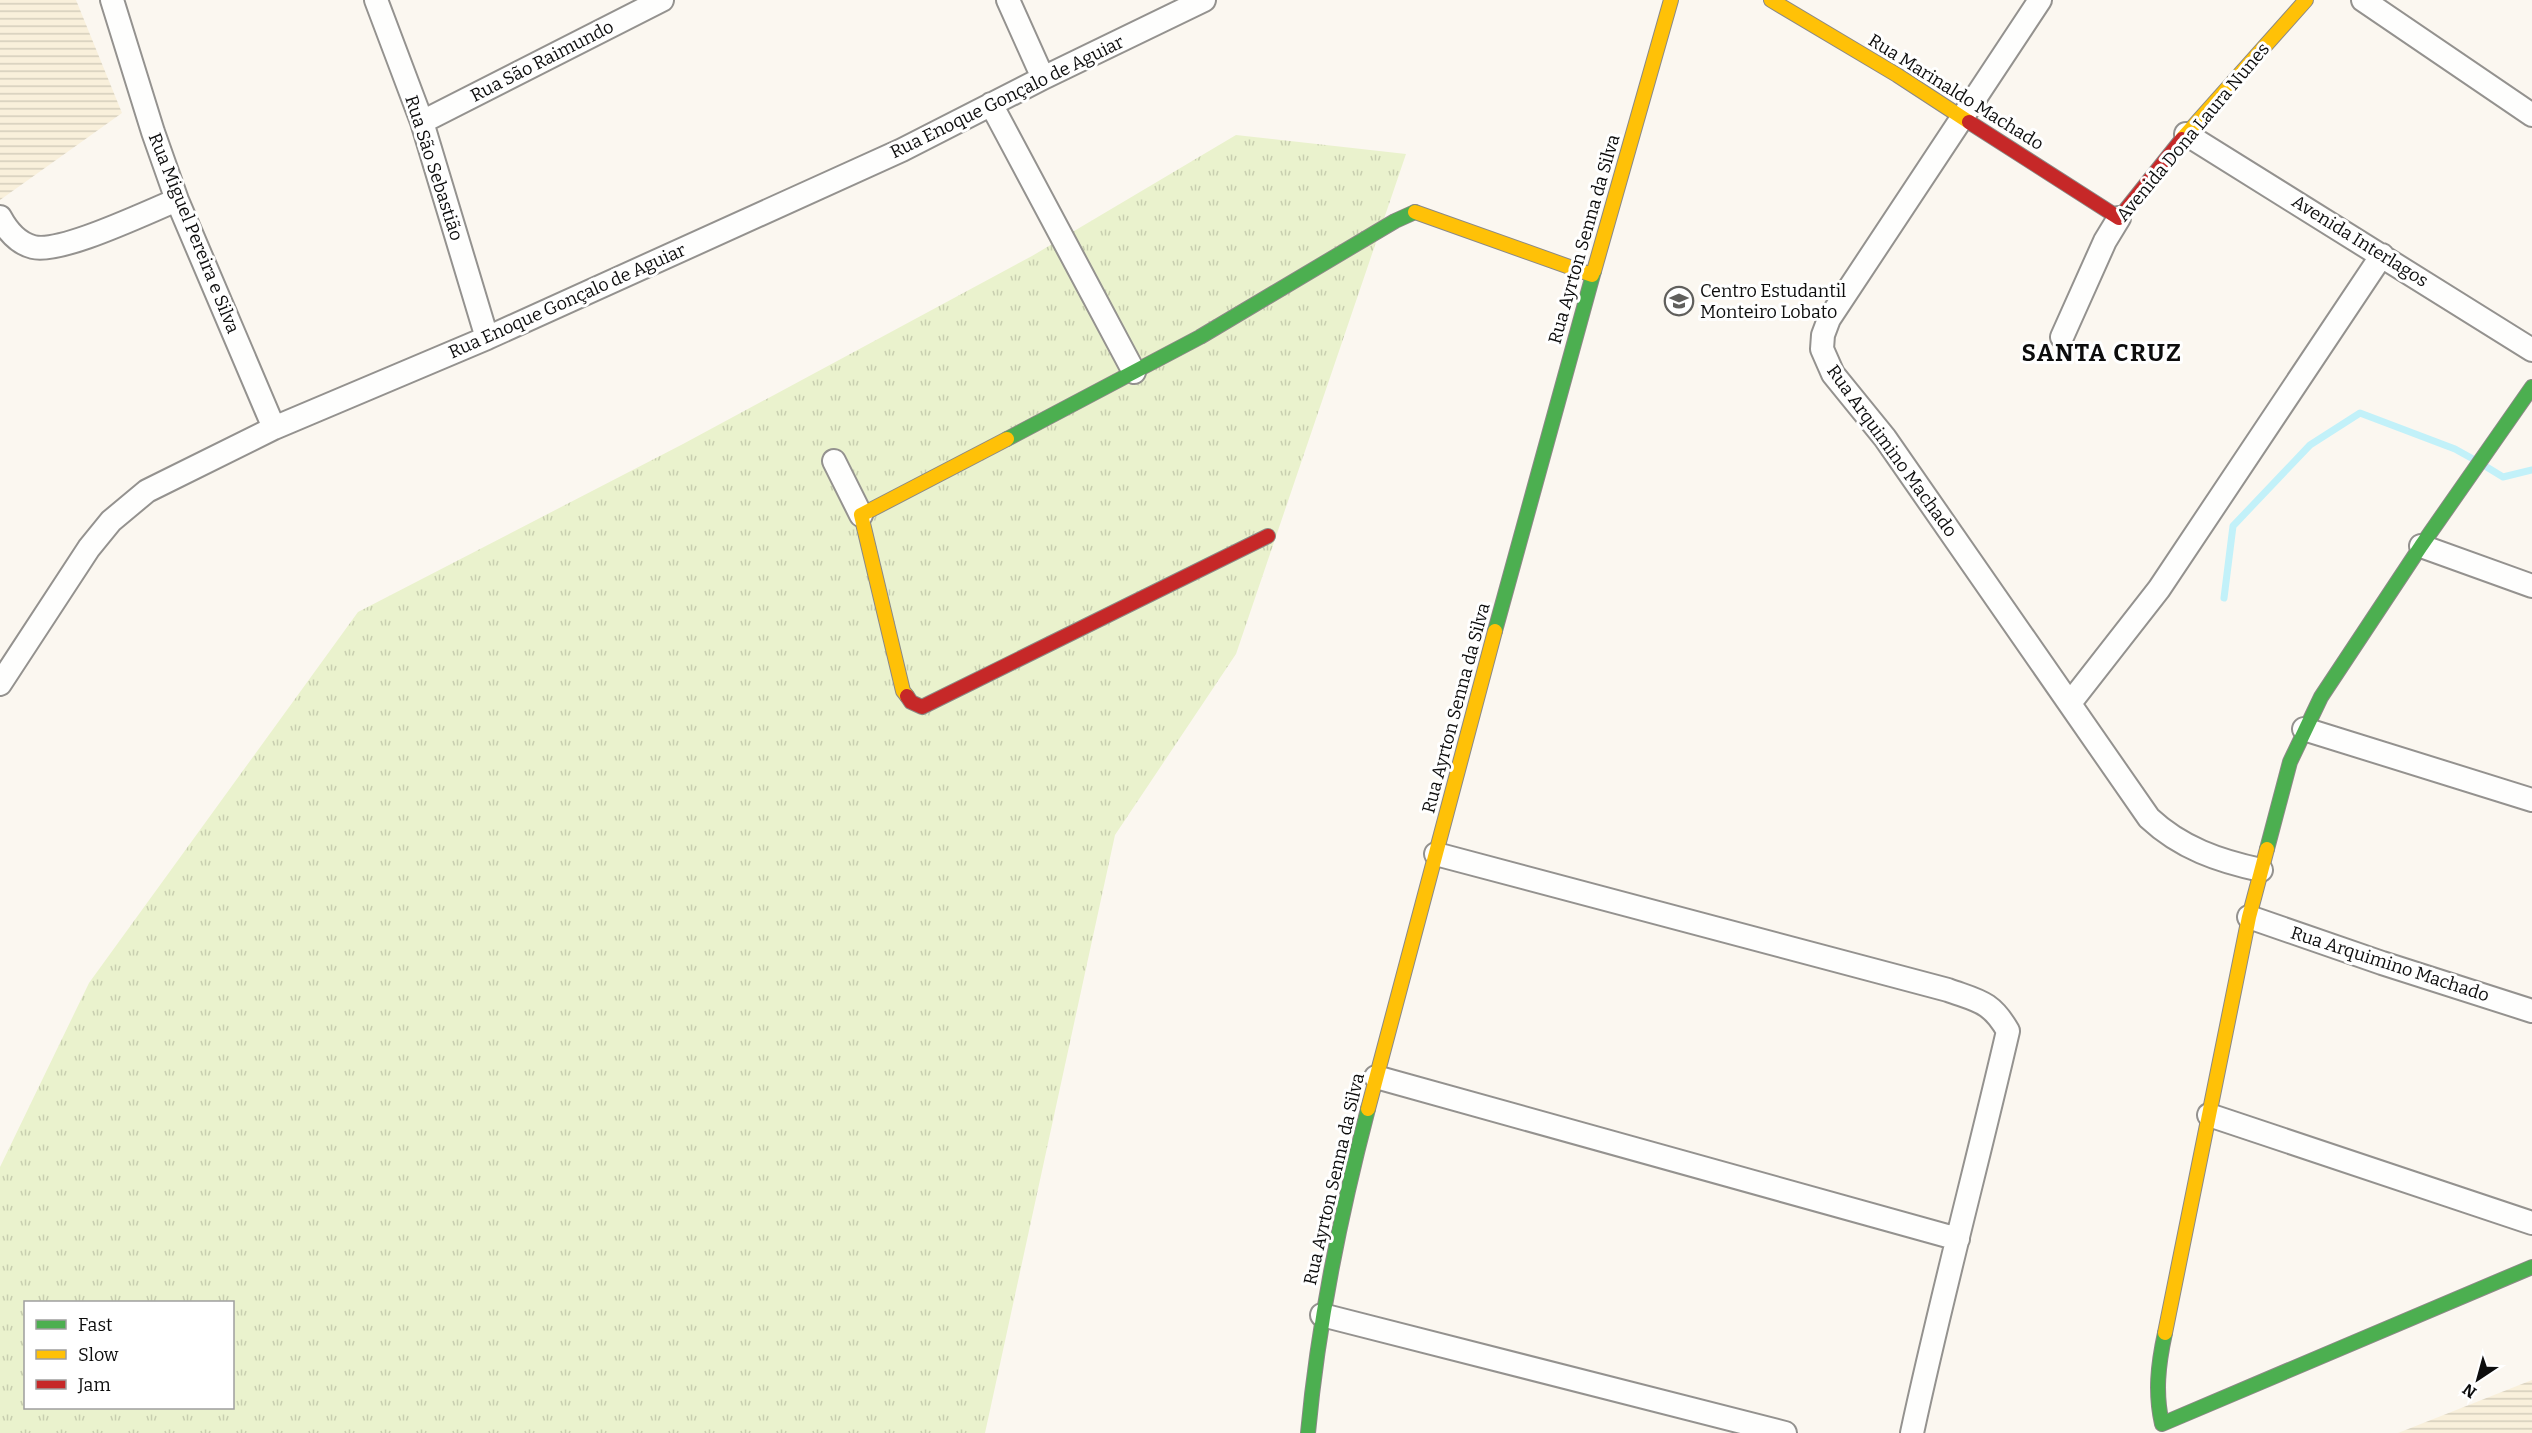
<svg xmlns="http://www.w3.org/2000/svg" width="2532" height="1433" font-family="Bitter,serif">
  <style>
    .farmland { fill: url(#farmland-rules) }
    .grass { fill: url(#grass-tufts); fill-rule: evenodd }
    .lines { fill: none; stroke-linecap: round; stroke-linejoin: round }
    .stream { stroke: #c2f1f9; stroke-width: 7 }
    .street-casing { stroke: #94928f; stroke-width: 26 }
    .fast-casing { stroke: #8b8986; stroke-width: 16 }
    .slow-casing { stroke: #8b8986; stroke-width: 16 }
    .jam-casing { stroke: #8b8986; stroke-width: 16 }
    .street { stroke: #fefefd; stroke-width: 22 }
    .fast { stroke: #4caf50; stroke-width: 14 }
    .slow { stroke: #ffc107; stroke-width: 14 }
    .jam { stroke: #c62828; stroke-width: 14 }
    .labels { text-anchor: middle; stroke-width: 6; stroke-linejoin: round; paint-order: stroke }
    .street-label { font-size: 18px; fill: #0d0d0d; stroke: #fff }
    .poi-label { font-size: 18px; fill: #0d0d0d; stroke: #fff; text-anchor: start }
    .district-label { font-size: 24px; font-weight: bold; letter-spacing: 1.5px; fill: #0d0d0d; stroke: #fff }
  </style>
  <defs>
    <pattern id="farmland-rules" width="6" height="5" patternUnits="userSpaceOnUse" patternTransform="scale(1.5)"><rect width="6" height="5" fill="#f9f0db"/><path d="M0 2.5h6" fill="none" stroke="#d4cdbb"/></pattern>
    <pattern id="grass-tufts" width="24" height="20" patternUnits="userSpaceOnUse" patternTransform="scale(1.5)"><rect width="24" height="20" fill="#eaf2cd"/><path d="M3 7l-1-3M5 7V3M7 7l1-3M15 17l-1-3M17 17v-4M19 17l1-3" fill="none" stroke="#c8ceaf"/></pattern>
  </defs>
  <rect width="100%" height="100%" fill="#fbf7f0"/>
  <path class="farmland" d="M0,0h76l46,113 -122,87z
    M2532,1380v53h-134z"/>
  <path class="grass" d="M1236,135l170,19 -170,500 -121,181 -130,598h-985v-266l89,-184 269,-371 325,-168 349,-188zM26,1302h206v106h-206z"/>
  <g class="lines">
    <path class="stream" d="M2485,466l18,11 29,-7
      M2224,598l9,-72 77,-81 50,-32 95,36 18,10"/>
    <g class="street-casing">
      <path id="street" d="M112,0l41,132 24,68 97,228
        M376,0l46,122 65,216
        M1008,0l35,78
        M2040,0l-211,319 -6,16 -1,14 11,25 52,64 264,380c32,30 70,43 112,52
        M2363,0l169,115
        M991,104l143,268
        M422,122l240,-122
        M2186,134l346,216
        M0,217c7,13 17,26 33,30 28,7 114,-35 144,-47
        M2062,337l43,-96 14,-23
        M834,461l27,54
        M2421,546l111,40
        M0,684l89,-136 22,-27 36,-30 127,-63 213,-90 415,-188 141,-72 161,-78
        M2070,703l89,-114 223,-334
        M2304,729l228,71
        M1436,854l512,136c30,11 43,11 60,41 -31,134 -67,267 -96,402
        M2249,917l133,46 150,48
        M1376,1077l582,162
        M2209,1115l323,108
        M1322,1315l463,118"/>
    </g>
    <g class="fast-casing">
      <path id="fast" d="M1007,439l193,-102 195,-116 20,-9
        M1495,631l99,-360
        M2267,849l23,-87 31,-65 100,-151 111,-159
        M2165,1333c-7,32 -10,60 -3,91l370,-157
        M1308,1433c10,-110 32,-217 60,-324"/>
    </g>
    <g class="slow-casing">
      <path id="slow" d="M1771,0l126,75 72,47
        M2182,139l124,-139
        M1415,212l177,63
        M1594,271l77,-271
        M907,696l-4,-5 -42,-176 146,-76
        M1368,1109l127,-478
        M2165,1333l84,-416 18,-68"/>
    </g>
    <g class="jam-casing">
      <path id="jam" d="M1969,122l150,96 63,-79
        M907,696l4,6 11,5 346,-171"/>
    </g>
    <use href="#street" class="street"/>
    <use href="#fast" class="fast"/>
    <use href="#slow" class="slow"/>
    <use href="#jam" class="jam"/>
  </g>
  <defs>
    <g id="school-ring" transform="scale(1.5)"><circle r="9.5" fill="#fff" stroke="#605f5c" stroke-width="1.5"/><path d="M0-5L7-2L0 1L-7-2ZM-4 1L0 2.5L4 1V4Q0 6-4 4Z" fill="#605f5c"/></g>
  </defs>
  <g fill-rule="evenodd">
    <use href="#school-ring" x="1679" y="301"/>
  </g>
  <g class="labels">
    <g class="street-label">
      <text transform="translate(542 61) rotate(-27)" y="6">Rua São Raimundo</text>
      <text transform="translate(1956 92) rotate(32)" y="6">Rua Marinaldo Machado</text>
      <text transform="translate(1007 97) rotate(-26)" y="6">Rua Enoque Gonçalo de Aguiar</text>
      <text transform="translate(2193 132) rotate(-50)" y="6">Avenida Dona Laura Nunes</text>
      <text transform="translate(434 168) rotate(72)" y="6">Rua São Sebastião</text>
      <text transform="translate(194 233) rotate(68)" y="6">Rua Miguel Pereira e Silva</text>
      <text transform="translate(1584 239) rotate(-74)" y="6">Rua Ayrton Senna da Silva</text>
      <text transform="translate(2360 241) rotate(32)" y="6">Avenida Interlagos</text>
      <text transform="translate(567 301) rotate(-24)" y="6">Rua Enoque Gonçalo de Aguiar</text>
      <text transform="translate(1892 451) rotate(54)" y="6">Rua Arquimino Machado</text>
      <text transform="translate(1456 708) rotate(-75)" y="6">Rua Ayrton Senna da Silva</text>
      <text transform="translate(2390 964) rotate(18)" y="6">Rua Arquimino Machado</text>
      <text transform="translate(1334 1179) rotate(-77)" y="6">Rua Ayrton Senna da Silva</text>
    </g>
    <g class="poi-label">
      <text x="1700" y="297">Centro Estudantil<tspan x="1700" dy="21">Monteiro Lobato</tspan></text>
    </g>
    <g class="district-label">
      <text x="2102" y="361">SANTA CRUZ</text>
    </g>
  </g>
  <rect x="24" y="1301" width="210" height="108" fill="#ffffff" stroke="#9e9e9e" stroke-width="1.5"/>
  <rect x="36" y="1320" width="30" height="9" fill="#4caf50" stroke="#9e9e9e" stroke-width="1.5"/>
  <text x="78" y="1331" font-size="18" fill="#0d0d0d">Fast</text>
  <rect x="36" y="1350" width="30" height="9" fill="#ffc107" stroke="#9e9e9e" stroke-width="1.5"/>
  <text x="78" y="1361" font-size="18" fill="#0d0d0d">Slow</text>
  <rect x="36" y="1380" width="30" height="9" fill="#c62828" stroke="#9e9e9e" stroke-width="1.5"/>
  <text x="78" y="1391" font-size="18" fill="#0d0d0d">Jam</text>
  <g transform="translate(2478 1379) rotate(216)" stroke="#ffffff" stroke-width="4.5" paint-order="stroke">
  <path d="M0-4.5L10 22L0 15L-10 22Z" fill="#0d0d0d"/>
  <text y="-9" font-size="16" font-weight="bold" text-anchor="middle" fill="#0d0d0d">N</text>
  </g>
</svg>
